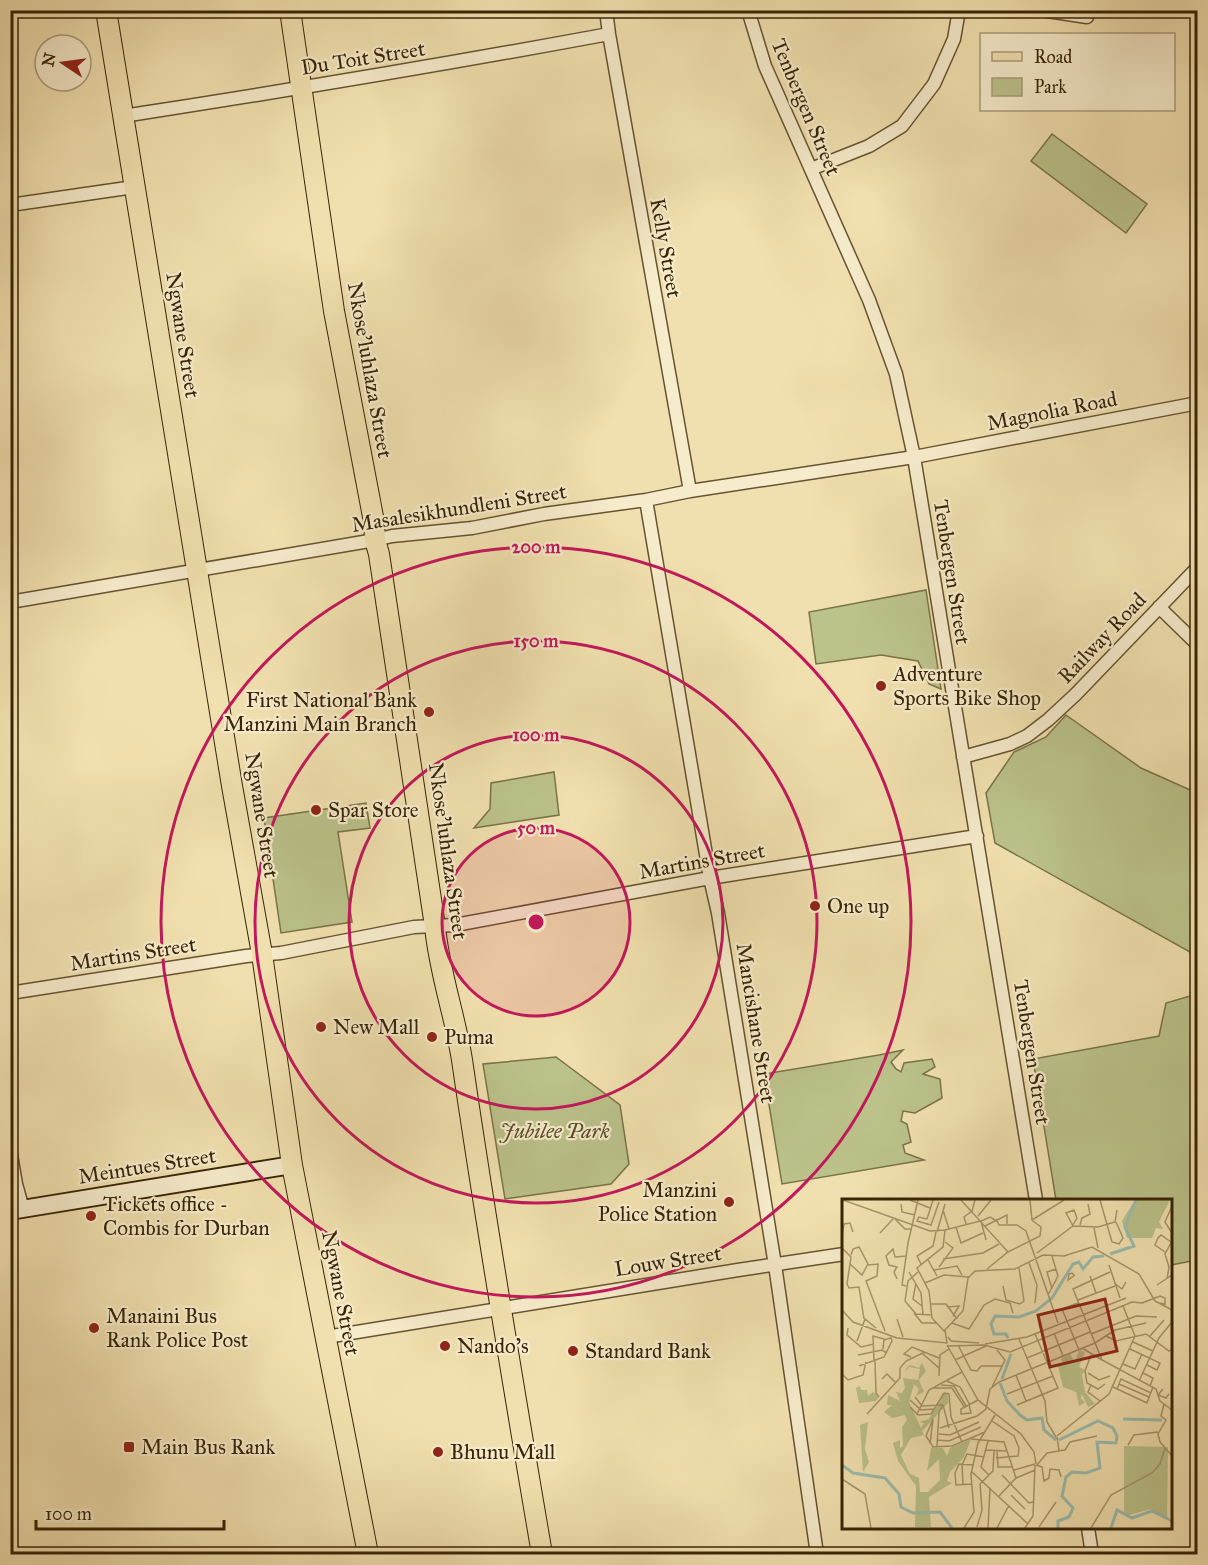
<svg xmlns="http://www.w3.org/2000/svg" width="1208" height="1565" font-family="'IM FELL Great Primer',serif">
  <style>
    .green { fill: #bbc28a; stroke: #7a7348; stroke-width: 1.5 }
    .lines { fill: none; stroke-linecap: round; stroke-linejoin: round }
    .street-casing { stroke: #665330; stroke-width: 15 }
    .secondary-casing { stroke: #382406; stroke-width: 20 }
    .primary-casing { stroke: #382406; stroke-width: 22 }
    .street { stroke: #f6ebcb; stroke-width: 12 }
    .secondary { stroke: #f6ebcb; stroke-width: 16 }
    .primary { stroke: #f1e0af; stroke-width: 20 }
    .ring { fill: none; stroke: #c2185b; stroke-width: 3 }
    .poi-dot { fill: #8f2418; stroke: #f6ebcb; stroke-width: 2 }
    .labels { text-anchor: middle; stroke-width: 4.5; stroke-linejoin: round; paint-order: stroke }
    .street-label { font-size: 21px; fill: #382406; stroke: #f6ebcb }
    .poi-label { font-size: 21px; fill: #382406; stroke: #f6ebcb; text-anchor: start }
    .park-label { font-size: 21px; font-style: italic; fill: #594c27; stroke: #f6ebcb }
    .inset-river { fill: none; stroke: #9bbdaf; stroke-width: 3 }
    .inset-road { fill: none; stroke: #a7956b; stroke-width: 1.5 }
    .view { fill: #8f2418; fill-opacity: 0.15; stroke: #8f2418; stroke-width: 3 }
    .inset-edge { fill: none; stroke: #382406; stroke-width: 3 }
    .centre { fill: #c2185b; stroke: #f6ebcb; stroke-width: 3 }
    .ring-label { font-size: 18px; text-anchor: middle; font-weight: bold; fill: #c2185b; stroke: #f6ebcb; stroke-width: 4.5; stroke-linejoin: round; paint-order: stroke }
  </style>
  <rect width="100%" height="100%" fill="#f1e0af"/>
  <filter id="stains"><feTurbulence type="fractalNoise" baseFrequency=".00333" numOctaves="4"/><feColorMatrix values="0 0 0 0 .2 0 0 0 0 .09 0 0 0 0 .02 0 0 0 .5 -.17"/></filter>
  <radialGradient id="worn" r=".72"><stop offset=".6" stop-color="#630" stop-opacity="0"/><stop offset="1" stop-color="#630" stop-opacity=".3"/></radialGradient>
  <path class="green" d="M1052,134l95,70 -21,29 -95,-72z
    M926,590l15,99 -12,-5 -11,-23 -37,-6 -65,9 -7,-52z
    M1066,715l75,53 56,25v163l-202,-113 -9,-50 28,-41 32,-15z
    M554,772l5,43 -85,13 16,-19 1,-26z
    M366,803l4,25 -32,4 14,90 -71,11 -17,-115z
    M1197,994v266l-26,5 -1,-65h-114l-23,-141 126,-23 7,-33z
    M903,1050l-12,12 5,7 5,3 3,-9 28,-4 3,8 -12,7 17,5 2,19 -27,15 -12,-2 -2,10 6,3 4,18 -8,3 2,8 19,7 -142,24 -18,-110 115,-19z
    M556,1057l64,48 9,59 -18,20 -106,15 -22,-135z"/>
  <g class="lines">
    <g class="street-casing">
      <path id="street" d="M606,10l3,24 81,457
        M748,10l17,56 104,234 27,74 18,83 122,743
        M1041,10l46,7
        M123,116c162,-25 324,-52 486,-82
        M811,169l58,-23 33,-20 32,-42 20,-45 5,-29
        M10,205l124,-18
        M646,500l64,378 8,35 57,352 42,289
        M10,602l365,-62 17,-4 80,-8 72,-14 102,-14 44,-9 224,-34 284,-54
        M1159,607l39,38
        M963,757l47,-13 17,-8 21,-16 28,-26 122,-127
        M10,993l236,-37 35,-3 133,-26 41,-2 255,-47 267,-42
        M10,1149l6,35 7,25
        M326,1337l412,-67 106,-16
        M1088,1528l4,26"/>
    </g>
    <g class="secondary-casing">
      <path id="secondary" d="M10,1211l282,-46"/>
    </g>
    <g class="primary-casing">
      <path id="primary" d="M106,10l126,776 30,168 30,211 76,389
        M290,10l44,301 40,211 1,18 4,14 56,372c4,46 20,89 27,134 24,165 52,330 80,494"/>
    </g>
    <use href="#street" class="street"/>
    <use href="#secondary" class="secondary"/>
    <use href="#primary" class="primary"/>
  </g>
  <circle cx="536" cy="922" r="94" fill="#c2185b" fill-opacity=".12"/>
  <g class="ring">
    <circle cx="536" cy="922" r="94"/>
    <circle cx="536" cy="922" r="187"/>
    <circle cx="536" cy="922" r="281"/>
    <circle cx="536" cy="922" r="375"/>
  </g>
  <g class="poi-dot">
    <circle cx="881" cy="686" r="6"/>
    <circle cx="429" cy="712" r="6"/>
    <circle cx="316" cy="810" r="6"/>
    <circle cx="815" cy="906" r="6"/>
    <circle cx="321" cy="1027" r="6"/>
    <circle cx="432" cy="1037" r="6"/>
    <circle cx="729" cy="1202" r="6"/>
    <circle cx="91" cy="1216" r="6"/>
    <circle cx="94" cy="1328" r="6"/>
    <circle cx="445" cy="1346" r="6"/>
    <circle cx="573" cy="1351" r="6"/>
    <rect x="123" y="1441" width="12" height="12" rx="3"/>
    <circle cx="438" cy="1452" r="6"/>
  </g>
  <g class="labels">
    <g class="street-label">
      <text transform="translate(363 58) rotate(-9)" y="7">Du Toit Street</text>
      <text transform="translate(806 107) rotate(67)" y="7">Tenbergen Street</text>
      <text transform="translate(666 248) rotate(80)" y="7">Kelly Street</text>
      <text transform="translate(183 335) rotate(81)" y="7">Ngwane Street</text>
      <text transform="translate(370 370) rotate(80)" y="7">Nkose'luhlaza Street</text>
      <text transform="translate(1052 411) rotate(-11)" y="7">Magnolia Road</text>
      <text transform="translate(459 508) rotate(-9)" y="7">Masalesikhundleni Street</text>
      <text transform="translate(952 572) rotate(81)" y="7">Tenbergen Street</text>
      <text transform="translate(1102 638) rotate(-46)" y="7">Railway Road</text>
      <text transform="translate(262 815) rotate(81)" y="7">Ngwane Street</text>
      <text transform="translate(448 851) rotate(82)" y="7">Nkose'luhlaza Street</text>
      <text transform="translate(702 861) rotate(-10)" y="7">Martins Street</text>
      <text transform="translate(133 954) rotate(-9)" y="7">Martins Street</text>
      <text transform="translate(756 1023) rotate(81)" y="7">Mancishane Street</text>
      <text transform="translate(1032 1052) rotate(81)" y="7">Tenbergen Street</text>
      <text transform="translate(147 1166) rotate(-9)" y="7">Meintues Street</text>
      <text transform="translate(668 1261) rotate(-9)" y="7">Louw Street</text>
      <text transform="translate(341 1293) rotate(79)" y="7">Ngwane Street</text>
    </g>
    <g class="poi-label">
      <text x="893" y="681">Adventure<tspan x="893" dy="24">Sports Bike Shop</tspan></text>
      <text x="417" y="707" text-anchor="end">First National Bank<tspan x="417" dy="24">Manzini Main Branch</tspan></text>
      <text x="328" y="817">Spar Store</text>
      <text x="827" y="913">One up</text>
      <text x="333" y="1034">New Mall</text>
      <text x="444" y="1044">Puma</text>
      <text x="717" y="1197" text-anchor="end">Manzini<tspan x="717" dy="24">Police Station</tspan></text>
      <text x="103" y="1211">Tickets office -<tspan x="103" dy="24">Combis for Durban</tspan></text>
      <text x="106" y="1323">Manaini Bus<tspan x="106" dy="24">Rank Police Post</tspan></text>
      <text x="457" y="1353">Nando's</text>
      <text x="585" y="1358">Standard Bank</text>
      <text x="141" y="1454">Main Bus Rank</text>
      <text x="450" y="1459">Bhunu Mall</text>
    </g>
    <g class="park-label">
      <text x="555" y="1138">Jubilee Park</text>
    </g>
  </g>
  <g transform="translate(842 1199)">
    <rect width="330" height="330" fill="#f1e0af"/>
    <path d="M293,1h35l-11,22 4,7 -7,-1 -4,10h-25l-5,-17zM237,151l6,2 -6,15 6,3 -3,5 3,17 10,12 -7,3 -6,-13 -2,9 1,-4 4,3 -6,4 -3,-14 -13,-5 -5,-21 5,-2 -2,-6 9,-4 5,8zM80,164l4,8 -7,9 5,12 -8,4 3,-7 -5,-5 -5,18 12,26 3,-5 -5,-1 10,-3 15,-25h3l2,8 -27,29 2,4 -13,3 -10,17 9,19 9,4 1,14h8l12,-12 -1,-21 -12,12 4,-23h12l4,8 3,-8 21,-9 -7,18 -14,15 -3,9 5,2 -23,14 2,30h-16l1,-41 -18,-25 -5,-18 7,-3v8l3,-2 -1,-19 5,-7 -2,-5 -13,3 -8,-6 8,-7h-5l1,-10 12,6 -4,-9 6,1 3,-5 -2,-10 15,2 2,-11 -11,-2 -4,6 2,-6 3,-2 9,3zM18,187l1,4h6l1,6 5,-4 6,4 -3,5 -17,2 -3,-15zM26,223l-3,27 4,13 -6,10 -3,-47zM282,247l44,1 -1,72 -16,-10 -22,6 -5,-3z" fill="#bbc28a"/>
    <path class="inset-river" d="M268,55l24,-8 -9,-19 11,-27M166,139l-2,-4h-12l-3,-10 4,-8 24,1 17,-6 16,-13 21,-34 6,-2 4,7 10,-12 11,-1M160,180l9,-25M158,184l7,18 13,14 7,5 15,-2 2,12 12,10M281,220l39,1M0,266l11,8 32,5 14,16 2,13 12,6 27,-1 12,16M216,329v-7l11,-4 4,-9 -11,-12 4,-19 6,-5 14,1 14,-5 -3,-26 19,1 1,-7 -4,-8 -15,-7 -39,19M269,329l6,-18 15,8 20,-7 20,10"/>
    <path class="inset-road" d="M1,1l87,31 15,-1 -2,17 -26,21 12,23 3,27 13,14M68,1l20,8M119,1l19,21M258,1l12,42 7,2 4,-6 -7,-16M59,5l1,8 13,3M330,7l-7,16 7,11M101,11l6,19M136,17l13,-16M52,19l11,11h7M85,20l-8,-2 -2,4 14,4 8,-23M85,20l6,-19M154,20l3,6h18l9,6 32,92M190,21l32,-20M124,25l-2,-7 8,-6 3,-11M231,26l4,-7 -3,-8 -8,3 7,13M238,26l2,-7 8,-4 -2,-10M143,27l22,-11v9M114,28l5,16 22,-10M252,29l4,20M103,31l35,-9 28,31M95,33l8,-28M38,34l13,-14M0,37l2,-12 6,-1 3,9M144,41l-5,-19 9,-4 5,3M0,49l9,9 -4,27 2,4 10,-1 5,32M323,53l-10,-7 3,-7 3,-3 10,7M195,54l36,-27 25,1 17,-5 2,-12M101,60l40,-6 16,-9M86,61l9,16M187,64l8,22 -2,18M8,65l12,11 6,-11 -9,-17 -6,2 -2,6M79,65l-4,-8 16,-10 3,-14M26,66l10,-1 -1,12 -11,5 19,50M267,66l11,33M97,68l14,-19 -8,-6M145,70l21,-17 32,-16 1,-9 -9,-7 -2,-20M92,71l23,-4 5,9M67,73l12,21 2,22M76,73l-10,9 -3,20 11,13 15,1M268,73l-37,17 29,71 54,29 4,12 12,9M232,76l-2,-2 -3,1 -1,6 7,-5M248,77l6,17M55,80l-3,-7 3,-5 -8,-2 -3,-9 7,-7 2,8 12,-1M325,80l2,-12 -4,-13 7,-13M74,84l-3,16 9,7M83,84l19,-8 25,2M272,84l8,6 4,-7M315,86l15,-10M64,87l-4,-1 6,-42 10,-43M161,87l3,14 14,4 4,-3 -5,-33M210,90l-5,-17 9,-3M206,96l10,-19 -6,-20M236,101l37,-14M300,104l18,-7 5,2v6l-6,-1M89,105h15l11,15M281,107l12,30M105,108l12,-1 -6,10M220,110l17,41M0,111l11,12 44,16 50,5 -2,-13 18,-19 5,-33 7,-7 40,-2 28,-14 21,1 28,-9 47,27 16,27 17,9M212,113l24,-9M72,114l8,10h14M55,120l6,18M110,124l17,6 15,-24 11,-6 15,4 3,10M6,129l-1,7 14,12 13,-3M212,134l9,23M249,135l45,-18 21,1M264,137l10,5 30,-7 23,17 3,-2M308,137l14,-16M106,138l3,4 28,2M177,140l26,62 2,21 9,15M15,142l8,-22 11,9M291,143l20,9M143,145l42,-7 99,-39M105,146l31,55 43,34 13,18 2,12M116,146l13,25 6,1 4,-5M106,147l36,-1 26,7 122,-50 10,1M240,149l20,12M288,150l30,14 -3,7 -10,-5M81,155l16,14M16,156l24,-5 5,3M249,156l-6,16 2,12 11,6 7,-5M69,158l-7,-3 8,-7 27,11M185,159l63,-26M113,161l31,-14M32,162l-1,-25 11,3 -1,10M33,162l1,32 3,4M281,165l12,5 7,-15M17,167l25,-9 8,-16 -1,-3 -7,2M139,167h21M246,174l11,7 11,-4M301,174l10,5 -3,8M0,175l6,6 15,-5 3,-13M174,176l10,26M97,177l1,-21 9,-6M40,180l5,-5 8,8M105,182l13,6 10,18M297,182l20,-43 13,-16M277,185l30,13M99,186l13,1 12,20M249,186l-3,7 12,9M150,188l13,-27 -8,-10M271,188l34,16 6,-16M92,189h18l13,20M275,190l4,-10 30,14M321,190l-5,6 8,3 3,-4M102,194l5,1 2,23 11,25M165,195l46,-18M73,198l7,9 21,-1 6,23M68,201l11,10 13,-1M322,205l-3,12 5,4 -8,14 2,8 12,14M127,206l2,8 -10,1v-5l17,-9M175,206l41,-17 -23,-54M68,208l8,8 13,-1 13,-21M25,215l33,-36v-10l6,-7 19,-9M75,215l12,-24 33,-18M91,220l-7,17 7,11 19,-1 33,-14M150,222l22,15 5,12 -1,8 -22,2M98,229l37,-12 9,-7 4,-20 9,-7 96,-39 20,-13 31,-7M97,235l11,1 29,-13M215,237l52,-42 26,-58M129,240l33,3 12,36M96,241l11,1 32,-14M146,242l-7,26 8,8M88,245l3,-25M286,246l6,-10 24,-3M95,247l2,-34 4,-7M144,251l20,1M155,252l1,16h15M216,252l7,-1 5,-8 27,-6M194,266l6,2 2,14 5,-3 1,-9 9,1 2,7M195,266l10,-12 12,-2 -2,-14M172,271l21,-6M129,272l57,53M160,276l27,28 4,-1M0,280l23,15 6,34M130,285l-16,1 -1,-12 4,-9 14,1M121,286l-1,-20 5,-11 17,3M169,296l14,14M157,297l17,-18 19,-8M135,328l5,-17 -2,-26 13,-13 1,-21M197,328l17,-25M122,329l10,-16 -3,-38 7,-31 17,-28M146,329l2,-40M155,329l12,-23M183,329l8,-12 2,-51M249,329l20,-33 41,-22 8,-9 5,-16"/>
    <path class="view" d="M263,100l12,52 -67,16 -12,-52z"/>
    <rect width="330" height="330" class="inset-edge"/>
  </g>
  <circle cx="536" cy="922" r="9" class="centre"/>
  <g class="ring-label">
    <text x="536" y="553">200 m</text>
    <text x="536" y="647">150 m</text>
    <text x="536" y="741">100 m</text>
    <text x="536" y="834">50 m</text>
  </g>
  <rect width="1208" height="1565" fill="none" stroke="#f1e0af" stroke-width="36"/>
  <rect x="12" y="12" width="1184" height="1541" fill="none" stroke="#382406" stroke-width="3"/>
  <rect x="18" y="18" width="1172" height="1529" fill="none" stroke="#382406" stroke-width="1.5"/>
  <rect x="980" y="33" width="195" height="78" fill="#f6ebcb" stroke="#aa9b7c" stroke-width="1.5"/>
  <rect x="992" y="52" width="30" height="9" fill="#f1e0af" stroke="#aa9b7c" stroke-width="1.5"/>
  <text x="1034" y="63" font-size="18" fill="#382406">Road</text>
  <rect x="992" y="78" width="30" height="18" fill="#bbc28a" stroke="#aa9b7c" stroke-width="1.5"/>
  <text x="1034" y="93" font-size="18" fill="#382406">Park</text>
  <g transform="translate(63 63) rotate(283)"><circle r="28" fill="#f6ebcb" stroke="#aa9b7c" stroke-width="1.5"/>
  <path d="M0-4.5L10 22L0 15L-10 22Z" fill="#8f2418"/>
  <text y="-9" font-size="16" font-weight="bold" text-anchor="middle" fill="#382406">N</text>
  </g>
  <path d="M36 1520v9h188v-9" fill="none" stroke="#382406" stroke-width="3"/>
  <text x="45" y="1520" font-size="18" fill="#382406" stroke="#f6ebcb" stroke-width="4.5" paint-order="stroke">100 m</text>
  <rect width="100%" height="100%" filter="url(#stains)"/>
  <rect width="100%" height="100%" fill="url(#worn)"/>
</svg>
